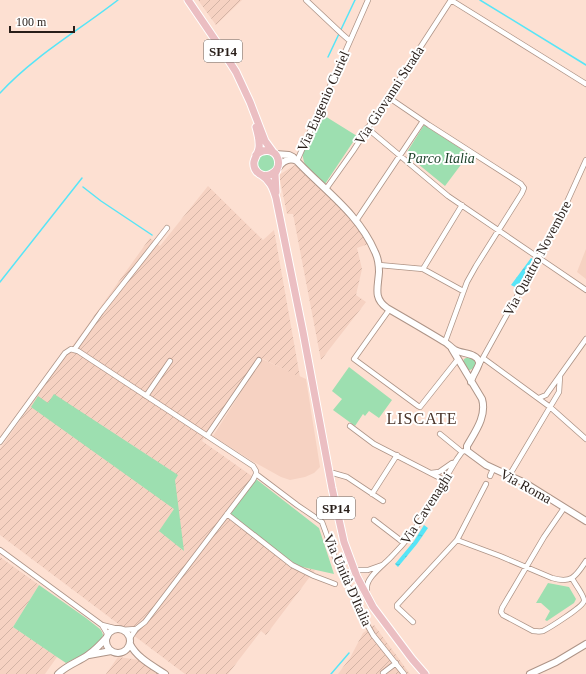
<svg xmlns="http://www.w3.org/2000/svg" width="586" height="674" font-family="'Times New Roman',serif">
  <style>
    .built { fill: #f6d2c2 }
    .industrial { fill: url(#industrial-furrows) }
    .green { fill: #9ddfb0 }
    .water { fill: url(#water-ripples) }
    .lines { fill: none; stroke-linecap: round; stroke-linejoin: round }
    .stream { stroke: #57e5f7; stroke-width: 1.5 }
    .minor-casing { stroke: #ae9487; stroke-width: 6 }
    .tertiary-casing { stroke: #ae9487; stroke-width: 8 }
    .primary-casing { stroke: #fff; stroke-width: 9 }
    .minor { stroke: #fff; stroke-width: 4.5 }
    .tertiary { stroke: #fff; stroke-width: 6 }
    .primary { stroke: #ebbec2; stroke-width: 7 }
    .labels { text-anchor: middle; stroke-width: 4; stroke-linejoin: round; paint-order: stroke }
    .shield { fill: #fff; stroke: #68625e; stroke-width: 1 }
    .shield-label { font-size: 13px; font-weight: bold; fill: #281e19 }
    .street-label { font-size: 14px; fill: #281e19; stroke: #fff }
    .park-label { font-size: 14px; font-style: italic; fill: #1d422a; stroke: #fff }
    .quarter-label { font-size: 16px; letter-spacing: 1px; fill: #4a3429; stroke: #fff }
  </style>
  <defs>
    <pattern id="industrial-furrows" width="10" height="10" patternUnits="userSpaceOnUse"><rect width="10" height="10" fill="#f6d2c2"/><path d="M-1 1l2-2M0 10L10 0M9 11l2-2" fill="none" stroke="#d3b4a6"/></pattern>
    <pattern id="water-ripples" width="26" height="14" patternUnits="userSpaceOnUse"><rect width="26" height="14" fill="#57e5f7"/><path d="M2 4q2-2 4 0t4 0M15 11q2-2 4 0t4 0" fill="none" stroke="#4cc4d3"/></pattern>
  </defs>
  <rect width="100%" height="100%" fill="#fde0d2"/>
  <path class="built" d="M586,249v30l-9,-7z
    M262,359l44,20 14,88 -6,6 -9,4 -15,3 -9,-3 -29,-16 -39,-25z"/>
  <path class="industrial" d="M198,0h44l-26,25z
    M295,165l42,38 22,25 9,16 -11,4 5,21 -6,26 10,7 -45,58 -28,-146h-6l-8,-39z
    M208,186l55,54 11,-10 26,147 -41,-20 -57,84 54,38 42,87 17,4 -49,65 -5,-4 -33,43h-43l-185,-139v-86l61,-87 89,-124 10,8z
    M0,557l39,28 -26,42 44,30 -12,17h-45z
    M374,625l36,49h-72l12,-16 13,-25z
    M118,657l22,3 20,14h-54z"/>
  <path class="green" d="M320,113l37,23 -32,48 -19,-18 -2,-4 -2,-9z
    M424,125l45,29 -24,32 -38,-31v-3z
    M257 163a9 9 0 1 1 18 0a9 9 0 1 1-18 0Z
    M468,357c9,2 12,9 2,13h-2l-5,-8 1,-3z
    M349,367l43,33 -13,18 -10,-7 -4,5 -2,-2 -8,12 -22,-16 9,-11 -10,-8z
    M54,394l124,81 -3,5 9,71 -25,-20 15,-22 -143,-102 7,-11 10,7z
    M256,479l63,49 15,46 -36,-8 -34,-25 -34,-27z
    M548,583l21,4 7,12 -2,4 -27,18 -2,-1 5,-9 -9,-8h-5z
    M39,585l47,33 14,11 2,3 1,3 -2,5 -13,12 -22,11 -9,-6 -44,-30z"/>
  <path class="water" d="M531,258l2,1 -16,29 -6,-3z
    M424,525l4,3 -11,16 -19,23 -3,-3 19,-23z"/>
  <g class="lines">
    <path class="stream" d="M480,0l106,65
      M328,57l27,-57
      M0,93c34,-37 78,-62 118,-93
      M83,187l18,14 51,34
      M0,282l82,-104
      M331,674l18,-21"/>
    <g class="minor-casing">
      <path id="minor" d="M451,0l135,84
        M350,41l18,-41
        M388,97l41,28 92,59 3,4 -2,5 -46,73 -9,16 -22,60
        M367,128l81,68 138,94
        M297,161l53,-120 -8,-7 -36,-34
        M326,189l27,-38 98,-151
        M356,221l67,-100
        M379,265l44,4 40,22
        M423,269l39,-64
        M389,310l-35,49 64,47 2,1 38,-48
        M74,350l4,1 175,115 3,5v3l-3,6 -108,142 -9,7 -6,9
        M74,350l27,-38 66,-84
        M483,358l67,49 36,32
        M479,365l78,-141 29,-64
        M146,396l24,-35
        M539,398l7,-3 40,-56
        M350,426l24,18 70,36
        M440,434l22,18
        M207,436l52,-76
        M0,442l65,-89 6,-4 3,1
        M333,473l14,4 36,24
        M431,473l8,-1 13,-9
        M256,474l41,31 25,17 15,41 28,58 8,14 31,39
        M490,476l3,-7
        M509,476l50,-84 1,-16
        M372,494l25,-39
        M564,508l-20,29 -42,71 -1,4 2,3 30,16c4,0 6,1 10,0 6,-3 40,-24 41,-30 1,-5 -10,-18 -12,-23
        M227,514l65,51 22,11 21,8
        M374,520l30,23
        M457,540l43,16 52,22c20,6 24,-2 34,-17
        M0,550l102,75 6,10
        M358,570h10l14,-5
        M367,589c-2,-11 18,-25 25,-33 7,-7 14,-15 20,-23 17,-23 30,-50 45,-74l5,-7 5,-2
        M413,622l-16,-15v-2l60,-65 29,-56
        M102,625l16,4
        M121,630l15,-1
        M383,673l13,-10"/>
    </g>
    <g class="tertiary-casing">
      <path id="tertiary" d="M275,154l14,1 4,2c28,31 65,55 82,95 3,6 4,13 4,20 -1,16 -6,26 8,36 19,11 38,22 56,33 5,2 8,7 12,9 7,4 22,3 24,12 1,4 -7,13 -8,20
        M278,168c4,-6 11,-11 19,-7
        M452,349l30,50c5,17 -7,33 -15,47v5l19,14 39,18 61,38
        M106 641a12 12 0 1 1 24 0a12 12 0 1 1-24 0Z
        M130,644c7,14 23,22 35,30
        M89,655l22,-4
        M58,674c9,-9 20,-12 30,-19 7,-5 13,-11 19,-18
        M530,674l26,-12 30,-18"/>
    </g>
    <g class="primary-casing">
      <path id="primary" d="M188,0l32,47 16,25 14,30 15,39 8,11
        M256,155c7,-7 19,-6 22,4 4,15 -16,23 -23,10 -4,-9 3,-13 4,-21 1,-7 -1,-14 -3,-21
        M260,174c10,6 13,14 16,24l27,134 29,156 12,54 13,35 16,30 39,52 13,15
        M276,192l-1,-18 2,-4"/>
    </g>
    <use href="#minor" class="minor"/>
    <use href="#tertiary" class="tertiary"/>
    <use href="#primary" class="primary"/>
  </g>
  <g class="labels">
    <g class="shield">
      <rect x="204" y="40" width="38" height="22" rx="3"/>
      <rect x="317" y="497" width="38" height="22" rx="3"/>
    </g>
    <g class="shield-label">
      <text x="223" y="56">SP14</text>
      <text x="336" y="513">SP14</text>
    </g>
    <g class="street-label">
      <text transform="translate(389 95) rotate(-57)" y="5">Via Giovanni Strada</text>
      <text transform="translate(323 101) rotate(-66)" y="5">Via Eugenio Curiel</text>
      <text transform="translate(537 258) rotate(-62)" y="5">Via Quattro Novembre</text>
      <text transform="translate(526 486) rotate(29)" y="5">Via Roma</text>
      <text transform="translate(426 508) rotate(-57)" y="5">Via Cavenaghi</text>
      <text transform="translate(348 580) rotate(66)" y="5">Via Unità D'Italia</text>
    </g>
    <g class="park-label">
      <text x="441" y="163">Parco Italia</text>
    </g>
    <g class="quarter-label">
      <text x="422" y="424">LISCATE</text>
    </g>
  </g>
  <path d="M10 26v6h64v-6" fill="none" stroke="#281e19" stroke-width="2"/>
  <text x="16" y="26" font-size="12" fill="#281e19" stroke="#ffffff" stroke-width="3" paint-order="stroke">100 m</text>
</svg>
